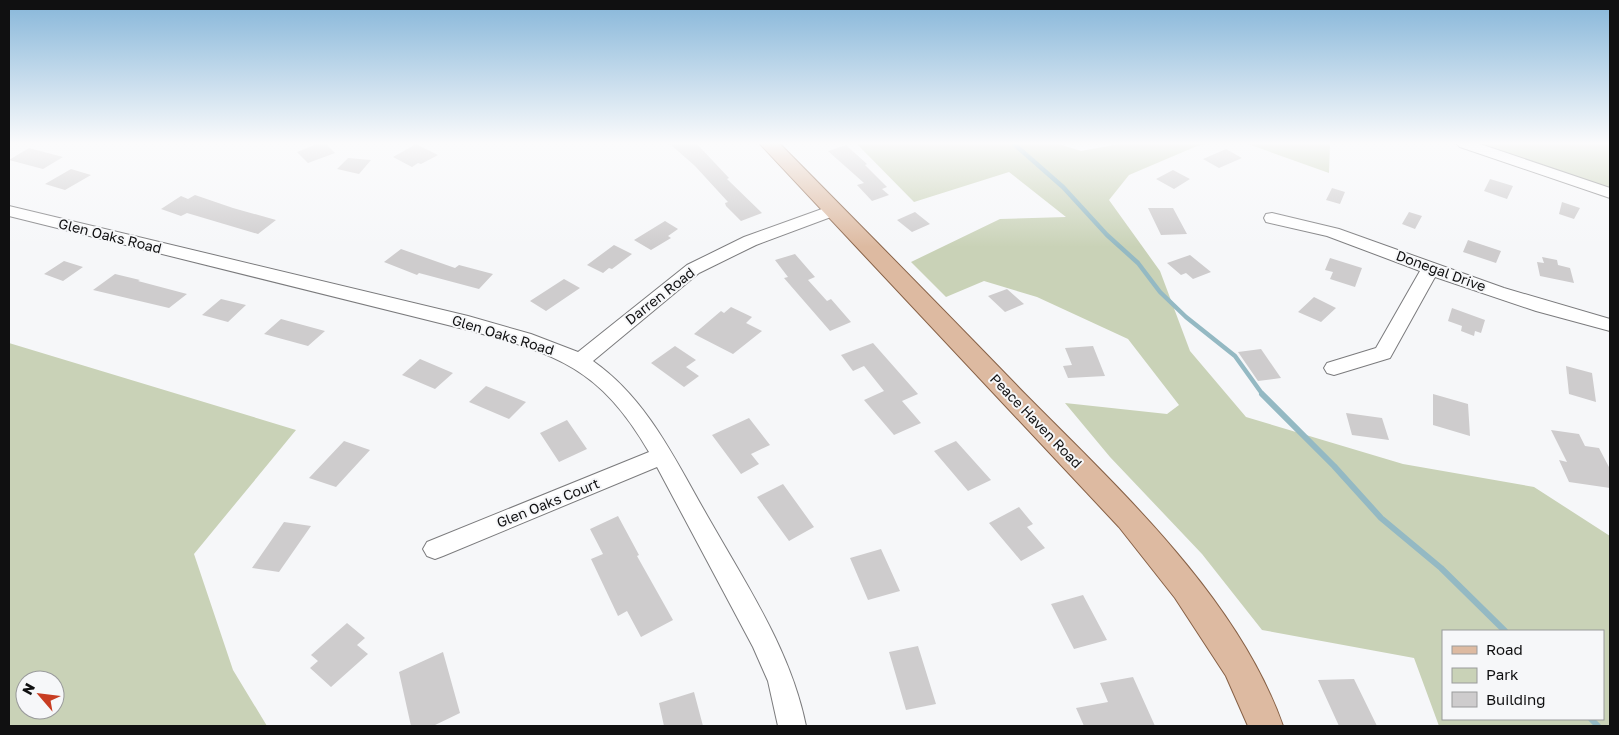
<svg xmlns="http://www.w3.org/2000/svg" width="1619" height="735" font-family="'Golos Text',sans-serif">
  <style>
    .green { fill: #c9d2b7; fill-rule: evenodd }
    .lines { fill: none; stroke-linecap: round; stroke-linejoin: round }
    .stream-far1 { stroke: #94b9c3; stroke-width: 4.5 }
    .stream { stroke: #94b9c3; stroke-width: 6 }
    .building { fill: #cecccd }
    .minor-casing { stroke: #7b7b7d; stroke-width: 2 }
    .major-casing { stroke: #876146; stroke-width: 2 }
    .minor { fill: #fff; fill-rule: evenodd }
    .major { fill: #ddbaa1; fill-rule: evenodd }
    .labels { text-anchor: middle; stroke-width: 4; stroke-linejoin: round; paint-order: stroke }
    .street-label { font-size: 14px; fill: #101011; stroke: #f6f7f9 }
  </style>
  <rect width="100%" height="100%" fill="#f6f7f9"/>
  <path class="green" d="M857,144h202l22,7 38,-7h88l-10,2 -68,29 -20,25 51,71 30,80 56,66 157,47 131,23 76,49v190h-171l-25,-68 -152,-28 -60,-76 -92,-97 -45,-54 102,11 12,-9 -51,-66 -91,-42 -53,-16 -38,16 -35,-35 89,-43 66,-2 -57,-45 -95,30zM1443,631h160v88h-160z
    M1248,144h82l-1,29z
    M1469,144h141v47l-124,-41z
    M9,343l287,87 -102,124 39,116 34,56h-258zM25,680h30v30h-30z"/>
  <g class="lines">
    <path class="stream-far1" d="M1014,144l49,43 44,48 31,28 22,29 26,25 49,39 28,39"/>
    <path class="stream" d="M1262,394l72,72 47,52 60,50 64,63
      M1591,719l7,7"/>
  </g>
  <path class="building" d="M317,144h9l9,9 -27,10 -11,-11z
    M416,144l22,11 -17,9 -3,-1 -6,4 -19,-10z
    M670,144h27l32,34 -2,1 35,34 -21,8 -15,-15 -1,-3 3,-1 -33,-36z
    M846,145l21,19 -2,1 22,22 -5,2 7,6 -17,6 -15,-16 7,-2 -36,-32z
    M29,148l34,9 -20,12 -34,-9z
    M1226,149l16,9 -23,10 -16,-9z
    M348,158l23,2 -12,14 -22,-5z
    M71,169l20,6 -26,15 -20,-6z
    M1173,170l17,9 -16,10 -18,-10z
    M1490,179l23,7 -6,13 -23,-8z
    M1332,188l13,4 -5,12 -14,-4z
    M195,195l38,13 43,12 -18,14 -71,-21 -6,3 -20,-7 20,-13 7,3z
    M1562,202l18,6 -6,11 -15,-5z
    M1148,208h25l14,26 -26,1z
    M915,212l15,12 -18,8 -15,-12z
    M1409,212l13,4 -7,13 -13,-5z
    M665,221l13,8 -10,7 3,2 -20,12 -17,-10z
    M1468,240l33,11 -5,12 -33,-11z
    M614,245l18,9 -20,15 -3,-1 -6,5 -16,-8z
    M401,249l54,19 4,-3 34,9 -14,15 -60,-16 -2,2 -33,-13z
    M795,254l20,23 -7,3 19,21 4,-2 20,23 -21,9 -46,-53 4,-1 -13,-17z
    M1190,255l21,17 -18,7 -7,-6 -5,2 -14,-12z
    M1542,257l15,3 1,5 12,3 4,15 -34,-7 -3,-14 7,1z
    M1330,258l32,10 -7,19 -25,-8 3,-7 -8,-2z
    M64,261l19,6 -20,14 -19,-7z
    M115,274l25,6 -2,1 49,13 -18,14 -76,-18z
    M564,279l16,9 -34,23 -16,-10z
    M1007,289l17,15 -19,8 -17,-16z
    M1314,297l22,11 -15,14 -23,-10z
    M221,299l25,6 -18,17 -26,-7z
    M731,307l21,10 -6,6 16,8 -29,23 -39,-20 27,-23 3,2z
    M1452,308l33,12 -4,13 -6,-2 -1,5 -13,-5 1,-5 -14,-5z
    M281,319l44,12 -17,15 -44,-12z
    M873,343l45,51 -16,7 19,22 -27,12 -30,-35 20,-9 -20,-25 -11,5 -12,-16z
    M675,346l21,14 -10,7 13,9 -15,11 -33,-24z
    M1093,346l12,30 -37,2 -5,-12 9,-1 -7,-17z
    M1261,349l20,29 -23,3 -20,-29z
    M420,359l33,14 -18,16 -33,-14z
    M1566,366l26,7 4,29 -27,-8z
    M486,386l40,16 -17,17 -40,-17z
    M1433,394l35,10 2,32 -37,-11z
    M1346,413l36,5 7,22 -37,-5z
    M749,418l21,27 -19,9 8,10 -18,10 -29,-39z
    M567,420l20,29 -28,13 -19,-29z
    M1551,430l28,4 6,12 14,2 11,21v19l-41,-6 -10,-22 8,2z
    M344,441l26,9 -34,37 -27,-9z
    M956,441l35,39 -23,11 -34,-40z
    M783,484l31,43 -25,14 -32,-44z
    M1019,507l14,17 -6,3 18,21 -24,13 -32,-38z
    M618,516l21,39 -2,1 36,64 -32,17 -14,-26 -9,5 -27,-57 12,-5 -13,-25z
    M284,522l27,4 -32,46 -27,-4z
    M881,549l19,42 -32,9 -18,-42z
    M1083,595l24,45 -33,9 -23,-45z
    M347,623l18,15 -8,7 11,9 -37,33 -21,-19 8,-7 -7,-6z
    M918,646l18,58 -30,6 -17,-58z
    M443,652l17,61 -27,13h-22l-12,-54z
    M1133,677l22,49h-71l-8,-18 32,-6 -8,-19z
    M1354,679l23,47h-38l-21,-46z
    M694,692l9,34h-39l-5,-23z"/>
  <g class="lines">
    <g class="minor-casing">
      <path id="minor" d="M1457,144h23l130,44v10l-150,-51z
        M833,205l6,1 2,4 -2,4 -83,31 -57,28 -106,88c57,40 85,105 119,163 37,65 79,128 94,202h-28l-10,-45 -15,-34 -96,-180 -214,89 -8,3 -8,-3 -4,-7 4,-7 222,-90c-49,-84 -92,-98 -181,-122l-459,-114v-10l459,110 63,18 47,18 109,-87 57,-28z
        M1272,213l67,16 165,59 106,31v12l-74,-20 -101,-34 -45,81 -56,17 -7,-2 -3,-5 3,-5 49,-15 44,-77 -93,-35 -61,-14 -2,-4 2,-4z"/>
    </g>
    <g class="major-casing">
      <path id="major" d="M760,144h20c82,83 164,166 245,250 94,95 213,204 258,332h-35l-22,-50 -51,-78 -56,-71z"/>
    </g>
    <use href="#minor" class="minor"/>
    <use href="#major" class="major"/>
  </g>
  <linearGradient id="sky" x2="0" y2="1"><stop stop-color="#86b6d9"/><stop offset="0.58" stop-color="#fbfbfc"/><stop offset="1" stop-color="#fbfbfc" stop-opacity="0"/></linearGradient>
  <rect width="1619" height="247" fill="url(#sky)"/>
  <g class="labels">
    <g class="street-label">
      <text transform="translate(110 236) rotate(14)" y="5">Glen Oaks Road</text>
      <text transform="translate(1441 271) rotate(20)" y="5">Donegal Drive</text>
      <text transform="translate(660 296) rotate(-38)" y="5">Darren Road</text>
      <text transform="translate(503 335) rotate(17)" y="5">Glen Oaks Road</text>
      <text transform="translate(1036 421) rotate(46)" y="5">Peace Haven Road</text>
      <text transform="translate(548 503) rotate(-22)" y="5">Glen Oaks Court</text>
    </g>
  </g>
  <rect width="1619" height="735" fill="none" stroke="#101011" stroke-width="20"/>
  <rect x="1442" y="630" width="162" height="90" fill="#f6f7f9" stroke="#9a9b9c"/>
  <rect x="1452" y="646" width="25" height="8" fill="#ddbaa1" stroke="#9a9b9c"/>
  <text x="1486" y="655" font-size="15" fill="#101011">Road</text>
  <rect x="1452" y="668" width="25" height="15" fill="#c9d2b7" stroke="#9a9b9c"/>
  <text x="1486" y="680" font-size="15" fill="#101011">Park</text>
  <rect x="1452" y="692" width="25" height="15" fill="#cecccd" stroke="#9a9b9c"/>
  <text x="1486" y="705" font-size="15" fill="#101011">Building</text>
  <g transform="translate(40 695) rotate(298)"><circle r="24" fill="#f6f7f9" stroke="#9a9b9c"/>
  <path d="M0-4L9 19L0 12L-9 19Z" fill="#c83d22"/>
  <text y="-8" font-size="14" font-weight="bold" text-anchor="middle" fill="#101011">N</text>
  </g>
</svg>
